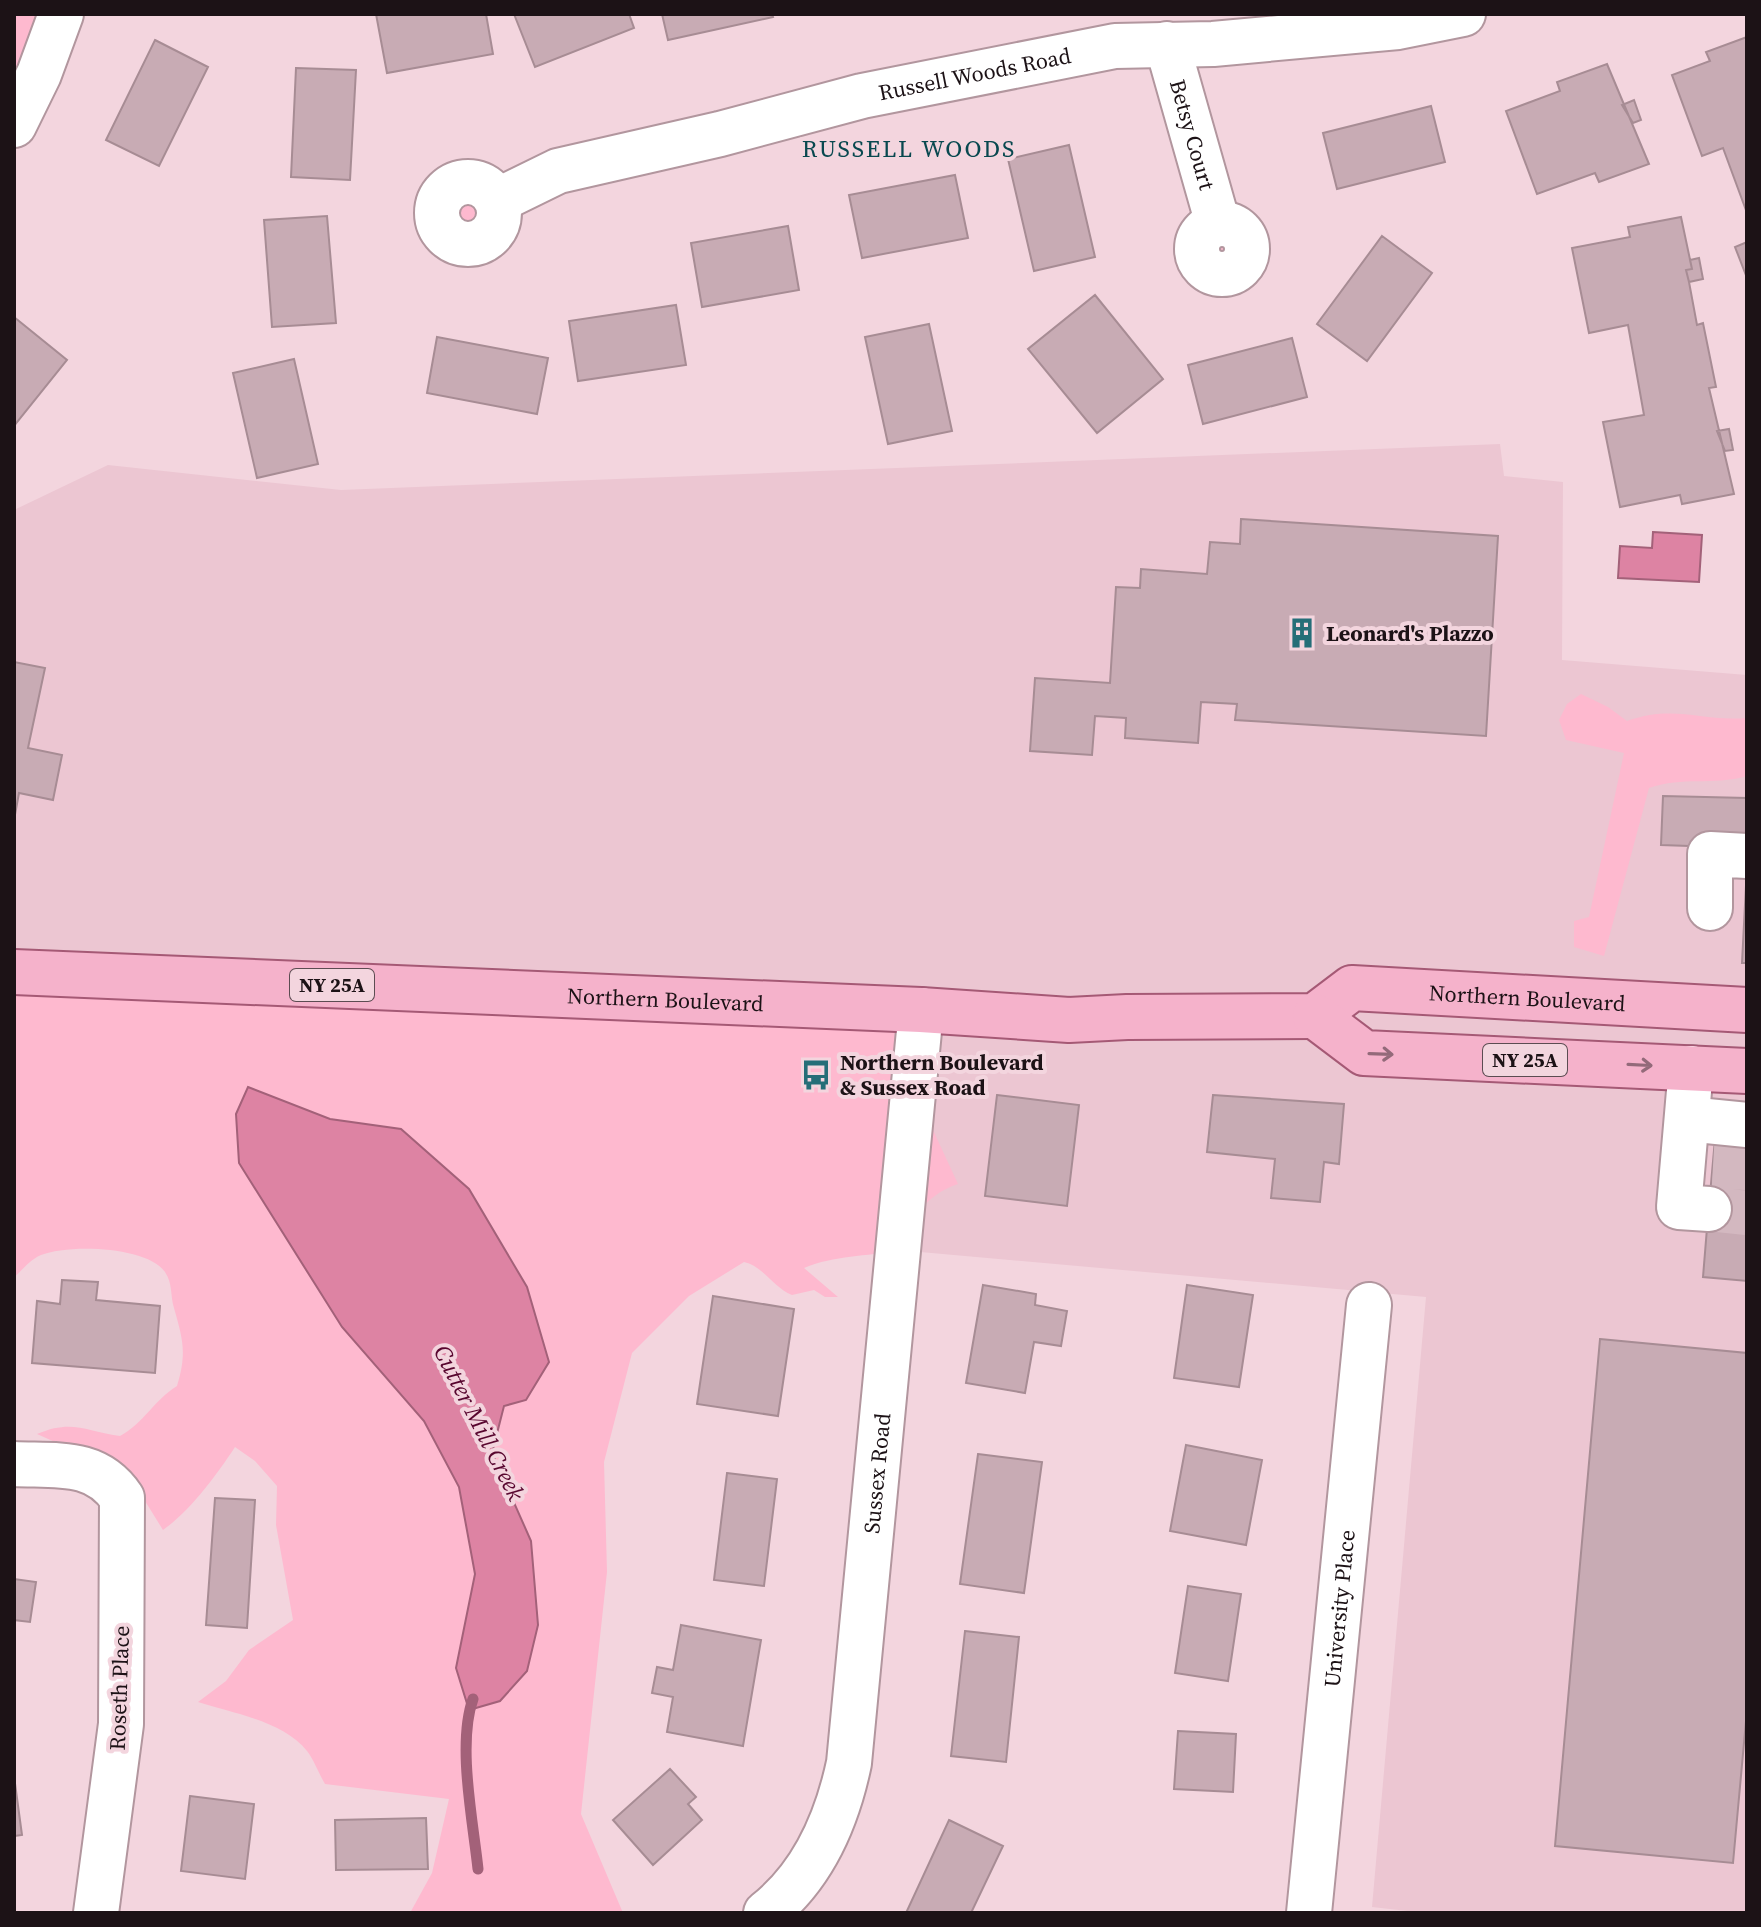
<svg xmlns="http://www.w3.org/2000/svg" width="1761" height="1927" font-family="'Source Serif 4',serif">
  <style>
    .built { fill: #ecc6d2 }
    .green { fill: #feb9cf }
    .water { fill: #dd83a3; stroke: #a36179; stroke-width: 2 }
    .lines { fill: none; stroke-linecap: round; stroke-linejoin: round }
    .stream { stroke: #a36179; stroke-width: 11 }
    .building { fill: #c8abb4; stroke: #a78c94; stroke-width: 2 }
    .minor-tunnel { stroke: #d3b8c0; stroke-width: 44; stroke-dasharray: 44 22; stroke-linecap: butt }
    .minor-casing { stroke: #b2969e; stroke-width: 48 }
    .major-casing { stroke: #a55975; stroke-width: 48 }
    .minor { stroke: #fff; stroke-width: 44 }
    .major { stroke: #f5b2cb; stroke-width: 44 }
    .oneway { stroke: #936a7a }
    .labels { text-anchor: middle; stroke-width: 8; stroke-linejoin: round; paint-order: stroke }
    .shield { fill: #f3d5de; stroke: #5c4c52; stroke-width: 2 }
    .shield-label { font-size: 20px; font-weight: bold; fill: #1c1216 }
    .street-label { font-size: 22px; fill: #1c1216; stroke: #f3d5de }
    .poi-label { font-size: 22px; font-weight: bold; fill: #1c1216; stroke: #f3d5de; text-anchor: start }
    .neighbourhood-label { font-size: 24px; letter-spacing: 2px; fill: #08484f; stroke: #f3d5de }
    .water-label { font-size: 24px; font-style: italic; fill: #58062f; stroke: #f3d5de }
  </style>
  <rect width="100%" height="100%" fill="#f3d5de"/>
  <path class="built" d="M1500,444l4,32 59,6 -1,178 185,15v1238h-322l-53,-6 54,-610 -528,-47 -884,-278v-462l94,-45 233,25z"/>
  <path class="green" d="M14,14h47l-47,111z
    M436 213a31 31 0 1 1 62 0a31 31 0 1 1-62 0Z
    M1197 250a25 25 0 1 1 50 0a25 25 0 1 1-50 0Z
    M1581,694l27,13 19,14c49,-17 73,1 120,-3v58c-36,10 -63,0 -98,12l-45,168 -30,-9v-26l15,-4 35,-164 -58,-13 -7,-20 8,-16z
    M14,972l907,38 -1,108 13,12 25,54c-35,12 -44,34 -60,66 -32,7 -63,5 -94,18l34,29h-13l-11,-7 -22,5c-19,-8 -29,-29 -48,-33l-55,34 -57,57 -28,109 3,110 -26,242 42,99h-213l22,-40 17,-74 -124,-15c-6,-10 -11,-24 -18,-33 -24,-30 -75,-38 -109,-49l28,-21 23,-31 44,-30 -17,-95 1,-39 -22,-25 -20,-14c-19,29 -45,64 -72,83l-26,-42 -44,-29 -56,-25c35,-15 48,-3 83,2 24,-13 34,-36 57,-50 10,-33 6,-46 -3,-78 -4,-13 -1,-24 -9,-36 -18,-26 -97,-28 -124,-17 -12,5 -20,17 -27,22z"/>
  <path class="water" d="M1653,532l49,3 -3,47 -81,-4 2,-32 32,2z
    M248,1087l82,32 71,10 68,60 58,98 22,75 -23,38 -22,6 -12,47 39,88 7,84 -11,46 -27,30 -31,9 -13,-42 19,-94 -16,-87 -35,-66 -82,-94 -103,-164 -3,-49z"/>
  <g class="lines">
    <path class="stream" d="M473,1699c-16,45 0,122 5,170"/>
  </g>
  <path class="building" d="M376,14h110l7,40 -106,19z
    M514,14h115l5,14 -99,39z
    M662,14h110l1,3 -105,23z
    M1747,37v176l-24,-65 -21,8 -30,-81 38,-14 -4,-9z
    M155,40l53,27 -49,99 -53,-26z
    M1607,64l42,100 -50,18 -4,-9 -58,21 -31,-83 54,-20 -3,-9z
    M296,68l60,2 -6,110 -59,-3z
    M1634,100l7,20 -8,3 -11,-18z
    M1431,106l14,56 -108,27 -14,-56z
    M1069,145l26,112 -61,14 -26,-112z
    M955,175l13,63 -106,20 -13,-63z
    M327,216l9,107 -64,4 -8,-107z
    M1681,217l11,52 -6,1 3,12 8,43 6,-2 13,64 -7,1 25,106 -52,10 -2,-9 -60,12 -17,-85 41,-7 -16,-90 -39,8 -17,-85 58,-11 -2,-10z
    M788,226l11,64 -97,17 -11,-64z
    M1382,236l50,37 -65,88 -50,-37z
    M1747,242v36l-12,-31z
    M1699,258l4,21 -14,3 -3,-12 6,-1 -2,-9z
    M1095,295l68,84 -66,54 -69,-84z
    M676,305l10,60 -108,16 -9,-60z
    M14,317l53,43 -53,66z
    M929,324l23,107 -64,13 -23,-107z
    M437,337l111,21 -11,56 -110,-21z
    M1292,338l15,59 -104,27 -15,-59z
    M294,359l24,105 -61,14 -24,-105z
    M1729,429l4,21 -8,1 -8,-20z
    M1241,519l257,17 -12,200 -251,-16 2,-16 -36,-2 -3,41 -73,-5 1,-20 -31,-2 -3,39 -62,-4 5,-73 75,5 6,-96 24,1 1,-19 66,5 3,-32 30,2z
    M14,662l31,6 -17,80 34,7 -9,45 -34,-7 -5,27z
    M1663,796l84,2v50l-86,-3z
    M1747,866v97h-5z
    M997,1095l82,10 -12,101 -82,-10z
    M1213,1095l131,9 -5,60 -15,-2 -4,40 -49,-4 4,-39 -68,-7z
    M1716,1128l31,3v101l-40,-4z
    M1707,1228l40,4v49l-44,-4z
    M62,1280l36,2 -2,18 64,6 -5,67 -123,-10 5,-62 23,3z
    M983,1285l53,9 -1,11 32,6 -6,35 -27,-4 -9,51 -59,-10z
    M1187,1285l66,10 -14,92 -65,-9z
    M713,1296l81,13 -16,107 -81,-12z
    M1600,1339l147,14v357l-14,153 -178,-17z
    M1186,1445l76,15 -16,85 -76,-14z
    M978,1454l64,8 -18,131 -64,-9z
    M727,1473l50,6 -13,107 -50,-6z
    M215,1498l40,2 -8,128 -41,-3z
    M14,1579l22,3 -6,40 -16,-2z
    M1188,1586l53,8 -13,87 -53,-8z
    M681,1625l80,15 -18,106 -76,-14 6,-35 -21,-4 5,-26 16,3z
    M965,1631l54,6 -13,125 -55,-6z
    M1178,1731l58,3 -3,58 -59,-3z
    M670,1769l26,28 -8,7 14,16 -49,45 -40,-45z
    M14,1776l8,59 -8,1z
    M190,1796l64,8 -9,75 -64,-8z
    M426,1818l2,51 -92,1 -1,-50z
    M949,1820l54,26 -32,67h-65z"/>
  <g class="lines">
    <path class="minor-tunnel" d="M1713,1166l34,2
      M1709,1209l38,4"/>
    <g class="minor-casing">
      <g id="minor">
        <path id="s1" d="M1167,44l51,180"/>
        <path d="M14,125l25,-51 22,-60"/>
        <circle cx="468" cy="213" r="31"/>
        <path id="s2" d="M497,201l61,-30 162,-37 142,-38 253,-50 98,-2 185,-17 65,-13"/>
        <circle cx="1222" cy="249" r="25"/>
        <path d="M1710,908v-54l37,2"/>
        <path d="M1691,1068l-12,139 30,2"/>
        <path d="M1687,1119l60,6"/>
        <path d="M14,1464c42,2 82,-5 108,34l-1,226 -25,189"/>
        <path id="s3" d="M766,1913c47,-37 71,-93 83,-150l72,-753"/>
        <path id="s4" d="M1309,1913l60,-608"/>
      </g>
    </g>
    <g class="major-casing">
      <g id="major">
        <path id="s5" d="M14,972l907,38 148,10 58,-3 188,-1 37,-28 395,22"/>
        <path d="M1315,1016l49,37 383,18"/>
      </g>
    </g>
    <use href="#minor" class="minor"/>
    <use href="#major" class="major"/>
  </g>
  <defs><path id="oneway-shaft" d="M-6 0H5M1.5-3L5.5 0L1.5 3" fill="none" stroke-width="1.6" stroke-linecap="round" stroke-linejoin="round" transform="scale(2)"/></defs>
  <g class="oneway">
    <use href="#oneway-shaft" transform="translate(1381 1054) rotate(2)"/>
    <use href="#oneway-shaft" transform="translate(1640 1065) rotate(3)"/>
  </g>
  <defs>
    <g id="building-bare" transform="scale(2.4)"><path d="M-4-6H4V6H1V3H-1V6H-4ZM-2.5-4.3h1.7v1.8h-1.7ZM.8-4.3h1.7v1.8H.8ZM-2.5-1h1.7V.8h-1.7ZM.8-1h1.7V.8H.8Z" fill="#256e78" stroke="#f3d5de" stroke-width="2.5" paint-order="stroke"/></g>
    <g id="bus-bare" transform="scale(2.4)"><path d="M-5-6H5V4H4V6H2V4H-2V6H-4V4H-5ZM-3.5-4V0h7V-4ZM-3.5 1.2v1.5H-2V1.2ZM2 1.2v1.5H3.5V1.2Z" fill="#256e78" stroke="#f3d5de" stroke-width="2.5" paint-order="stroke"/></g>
  </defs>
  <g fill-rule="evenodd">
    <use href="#building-bare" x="1302" y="633"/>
    <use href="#bus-bare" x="816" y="1075"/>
  </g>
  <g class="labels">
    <g class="shield">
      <rect x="290" y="969" width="84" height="32" rx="6"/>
      <rect x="1483" y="1044" width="84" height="32" rx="6"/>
    </g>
    <g class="shield-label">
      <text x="332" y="992">NY 25A</text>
      <text x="1525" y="1067">NY 25A</text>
    </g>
    <g class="street-label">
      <text dy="8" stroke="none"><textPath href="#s2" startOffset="496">Russell Woods Road</textPath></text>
      <text dy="8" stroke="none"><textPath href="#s1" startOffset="94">Betsy Court</textPath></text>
      <text dy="8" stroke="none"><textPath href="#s5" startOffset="1524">Northern Boulevard</textPath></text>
      <text dy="8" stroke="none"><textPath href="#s5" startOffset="652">Northern Boulevard</textPath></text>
      <text dy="8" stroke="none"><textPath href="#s3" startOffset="466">Sussex Road</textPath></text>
      <text dy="8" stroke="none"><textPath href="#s4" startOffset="306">University Place</textPath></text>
      <text transform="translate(119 1688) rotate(-88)" y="8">Roseth Place</text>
    </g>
    <g class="poi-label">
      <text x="1326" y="641">Leonard's Plazzo</text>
      <text x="840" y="1070">Northern Boulevard<tspan x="840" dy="25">&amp; Sussex Road</tspan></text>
    </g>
    <g class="neighbourhood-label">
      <text x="909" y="157">RUSSELL WOODS</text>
    </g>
    <g class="water-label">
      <text transform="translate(479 1423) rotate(63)" y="8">Cutter Mill Creek</text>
    </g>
  </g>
  <rect width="1761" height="1927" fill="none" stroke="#1c1216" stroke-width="32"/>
</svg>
